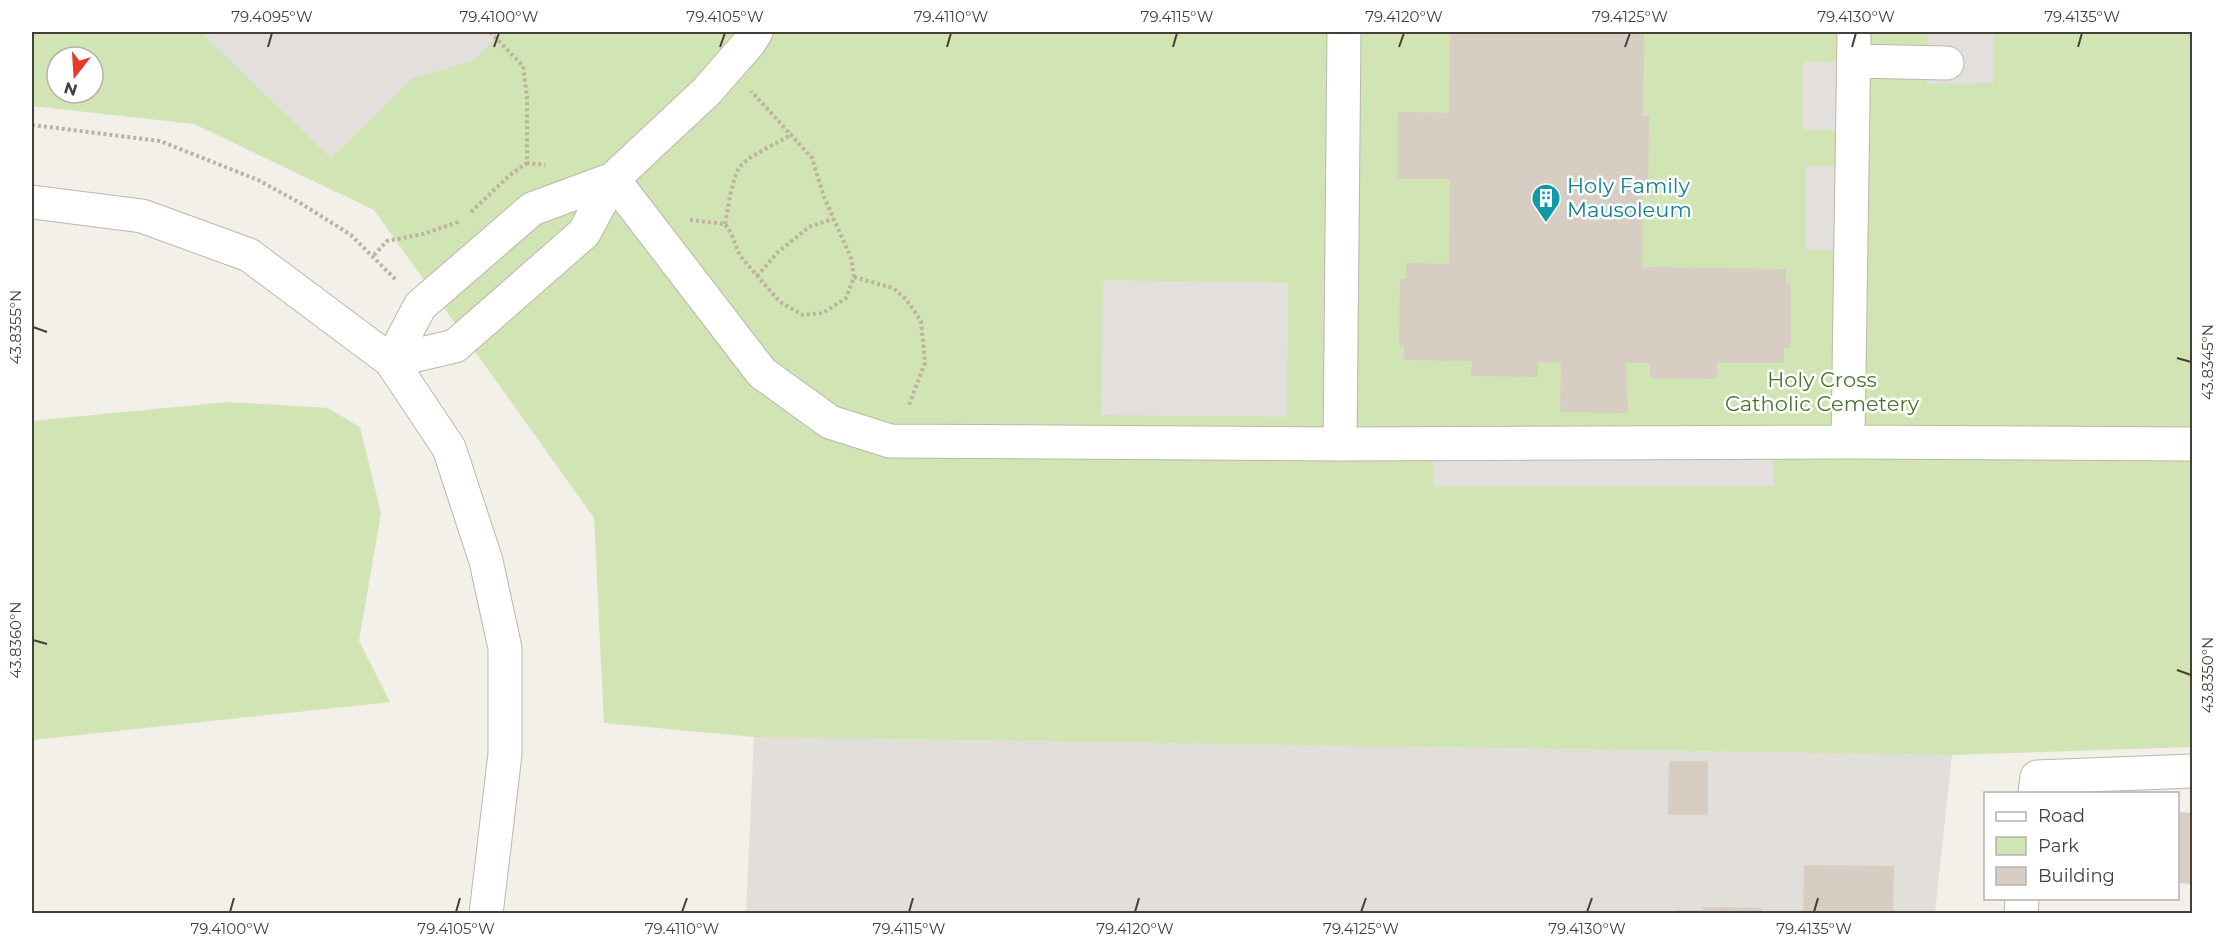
<svg xmlns="http://www.w3.org/2000/svg" width="2224" height="945" font-family="Montserrat,sans-serif">
  <style>
    .industrial { fill: #e2deda }
    .green { fill: #d1e4b4; fill-rule: evenodd }
    .parking { fill: #e2dfdd }
    .building { fill: #d7cdc2 }
    .lines { fill: none; stroke-linecap: round; stroke-linejoin: round }
    .minor-casing { stroke: #beb6ac; stroke-width: 35 }
    .path { stroke: #beb19e; stroke-width: 4; stroke-dasharray: 3 3; stroke-linecap: butt }
    .minor { stroke: #fff; stroke-width: 33 }
    .ticks { fill: none; stroke: #463f38; stroke-width: 2 }
    .labels { text-anchor: middle; stroke-width: 5; stroke-linejoin: round; paint-order: stroke }
    .culture-label { font-size: 21px; fill: #0d838f; stroke: #fff; text-anchor: start }
    .park-label { font-size: 21px; fill: #4d732f; stroke: #fff }
    .neatline { fill: none; stroke: #463f38; stroke-width: 2 }
    .ticks-label { font-size: 15px; text-anchor: middle; fill: #463f38 }
  </style>
  <rect width="100%" height="100%" fill="#f3efe9"/>
  <path class="industrial" d="M754,737l1198,18 -17,158 -1189,1z"/>
  <path class="green" d="M32,32h2160v715l-240,8 -1198,-18 -150,-14 -10,-205 -220,-308 -180,-86 -162,-18zM57,57h36v36h-36z
    M227,402l101,6 32,19 21,86 -22,128 31,61 -358,38v-319z"/>
  <path class="parking" d="M200,32h304l-32,29 -61,18 -80,79z
    M1928,32h66l-1,51 -66,1z
    M1803,61l35,1v68h-35z
    M1806,166h31l-1,84h-30z
    M1103,280l185,3 -1,134 -186,-2z
    M1433,460h340v26h-340z"/>
  <path class="building" d="M1450,32h194l-1,84h6l-1,66h-5l-1,85 144,2v14h5v65h-7v15h-67v16l-67,-1v-15h-24l2,50 -68,-1 1,-49 -23,-1v15l-67,-1 1,-15 -68,-1v-15h-5l1,-66h6v-16l43,1 1,-85h-53l1,-67 51,1z
    M1669,761h39v54h-40z
    M2178,812l14,1v71l-14,-1z
    M1804,865l90,1 -1,48h-90z
    M1703,907l59,1v6h-85v-4h26z"/>
  <g class="lines">
    <g class="minor-casing">
      <path id="minor" d="M756,32l-7,11 -43,49 -93,87 149,194 68,49 60,19 450,3 508,-2 344,2
        M1854,61l93,2
        M32,202l110,14 107,39 142,106 58,87 37,113 19,87v106l-19,160
        M391,361l64,-15 129,-113 29,-54
        M391,361l29,-55 112,-97 81,-30
        M1848,442l6,-410
        M1340,444l4,-412
        M2035,794l2,-17 155,-6
        M2021,914l1,-16"/>
    </g>
    <path class="path" d="M490,32l33,34 4,31v66l18,2
      M32,125l128,16 98,39 44,24 49,31 45,45
      M471,212l39,-37 17,-12
      M690,220l35,4 6,9 9,23 40,46 23,13 20,-2 23,-15 8,-21 -3,-19 -27,-61 -12,-39 -61,-67
      M725,224c3,-15 6,-40 13,-54 6,-13 41,-27 54,-36
      M374,255l13,-14 36,-7 38,-13
      M757,276l20,-23 32,-26 24,-8
      M854,277l39,11 13,11 15,22 4,42 -16,42"/>
    <use href="#minor" class="minor"/>
  </g>
  <path class="ticks" d="M268,47l4,-14M494,47l5,-14M720,47l5,-14M947,47l4,-14M1173,47l4,-14M1399,47l5,-14M1625,47l5,-14M1852,47l4,-14M2078,47l4,-14M33,327l14,5M2177,358l14,4M33,640l14,4M2177,670l14,5M230,912l4,-14M456,912l4,-14M682,912l5,-14M909,912l4,-14M1135,912l4,-14M1361,912l5,-14M1587,912l5,-14M1814,912l4,-14"/>
  <defs>
    <g id="building-pin" transform="scale(1.5)"><path d="M0 17L-7.5 6A9.5 9.5 0 1 1 7.5 6Z" fill="#0f9aa8" stroke="#fff"/><path d="M-4-6H4V6H1V3H-1V6H-4ZM-2.5-4.3h1.7v1.8h-1.7ZM.8-4.3h1.7v1.8H.8ZM-2.5-1h1.7V.8h-1.7ZM.8-1h1.7V.8H.8Z" fill="#fff"/></g>
  </defs>
  <g fill-rule="evenodd">
    <use href="#building-pin" x="1546" y="198"/>
  </g>
  <g class="labels">
    <g class="culture-label">
      <text x="1567" y="193">Holy Family<tspan x="1567" dy="24">Mausoleum</tspan></text>
    </g>
    <g class="park-label">
      <text x="1822" y="387">Holy Cross<tspan x="1822" dy="24">Catholic Cemetery</tspan></text>
    </g>
  </g>
  <rect width="2224" height="945" fill="none" stroke="#ffffff" stroke-width="66"/>
  <rect x="1984" y="792" width="195" height="108" fill="#ffffff" stroke="#b5b2af" stroke-width="1.5"/>
  <rect x="1996" y="812" width="30" height="9" fill="#ffffff" stroke="#b5b2af" stroke-width="1.5"/>
  <text x="2038" y="822" font-size="18" fill="#463f38">Road</text>
  <rect x="1996" y="837" width="30" height="18" fill="#d1e4b4" stroke="#b5b2af" stroke-width="1.5"/>
  <text x="2038" y="852" font-size="18" fill="#463f38">Park</text>
  <rect x="1996" y="867" width="30" height="18" fill="#d7cdc2" stroke="#b5b2af" stroke-width="1.5"/>
  <text x="2038" y="882" font-size="18" fill="#463f38">Building</text>
  <g transform="translate(75 75) rotate(197)"><circle r="28" fill="#ffffff" stroke="#b5b2af" stroke-width="1.5"/>
  <path d="M0-4.5L10 22L0 15L-10 22Z" fill="#e93a29"/>
  <text y="-9" font-size="16" font-weight="bold" text-anchor="middle" fill="#463f38">N</text>
  </g>
  <rect x="33" y="33" width="2158" height="879" class="neatline"/>
  <g class="ticks-label">
    <text x="272" y="22">79.4095°W</text>
    <text x="499" y="22">79.4100°W</text>
    <text x="725" y="22">79.4105°W</text>
    <text x="951" y="22">79.4110°W</text>
    <text x="1177" y="22">79.4115°W</text>
    <text x="1404" y="22">79.4120°W</text>
    <text x="1630" y="22">79.4125°W</text>
    <text x="1856" y="22">79.4130°W</text>
    <text x="2082" y="22">79.4135°W</text>
    <text transform="translate(16 327) rotate(-90)" y="5">43.8355°N</text>
    <text transform="translate(2208 362) rotate(-90)" y="5">43.8345°N</text>
    <text transform="translate(16 640) rotate(-90)" y="5">43.8360°N</text>
    <text transform="translate(2208 675) rotate(-90)" y="5">43.8350°N</text>
    <text x="230" y="934">79.4100°W</text>
    <text x="456" y="934">79.4105°W</text>
    <text x="682" y="934">79.4110°W</text>
    <text x="909" y="934">79.4115°W</text>
    <text x="1135" y="934">79.4120°W</text>
    <text x="1361" y="934">79.4125°W</text>
    <text x="1587" y="934">79.4130°W</text>
    <text x="1814" y="934">79.4135°W</text>
  </g>
</svg>
